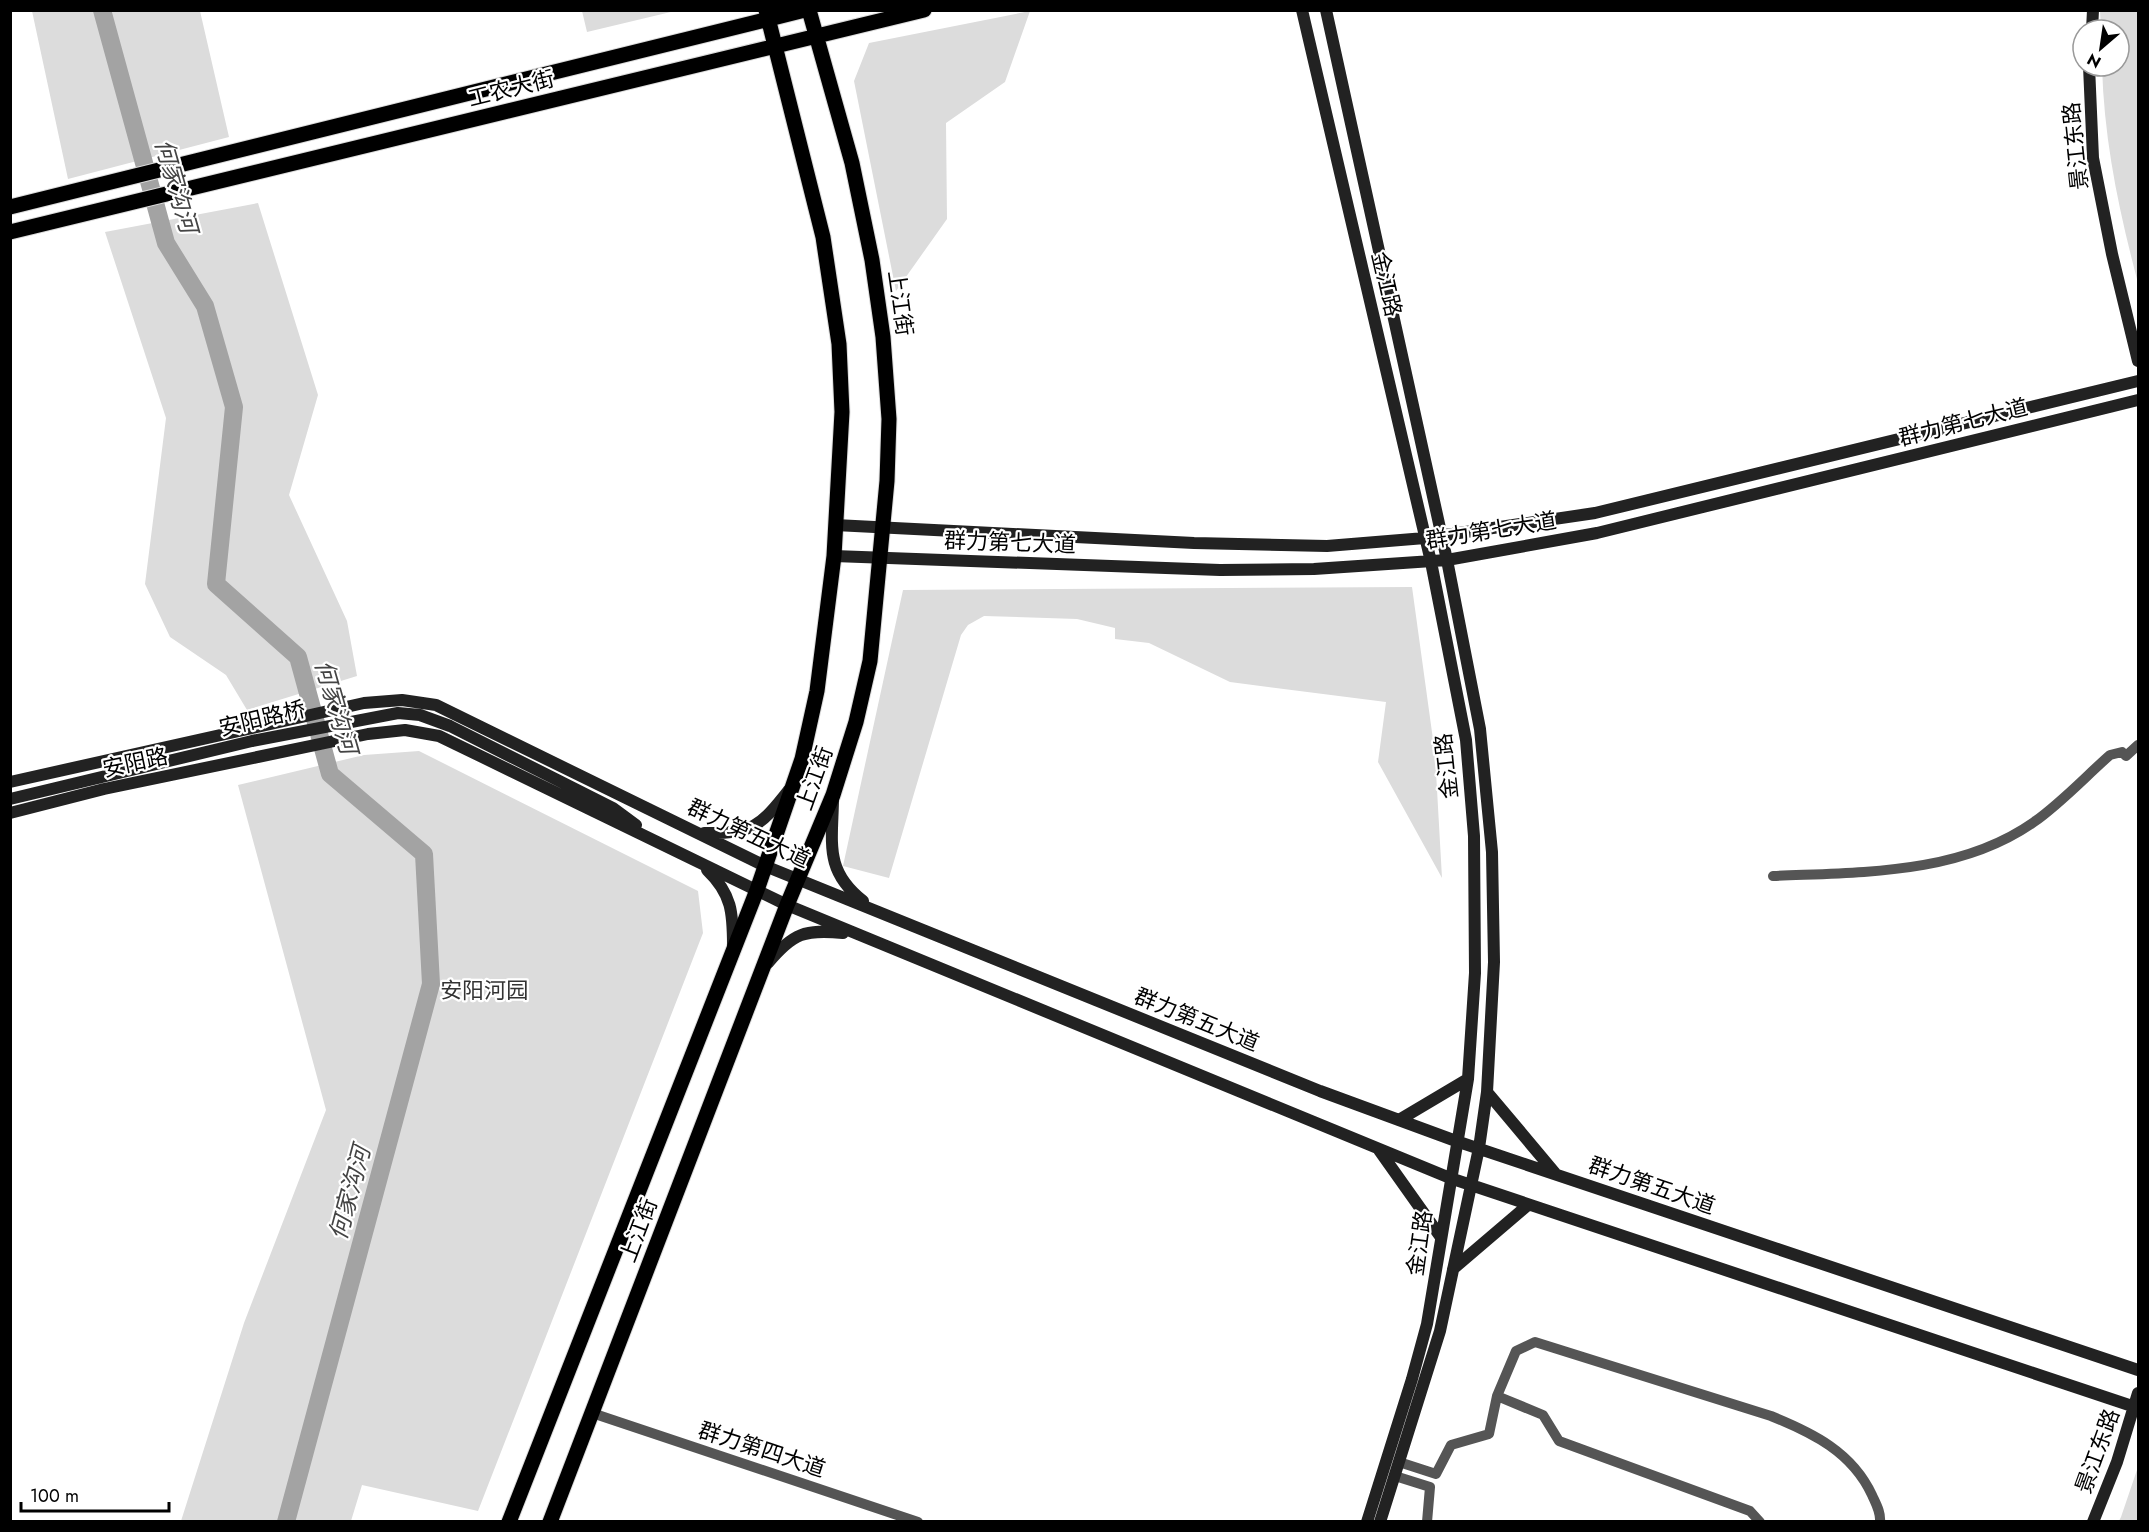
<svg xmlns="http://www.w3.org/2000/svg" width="2149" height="1532" font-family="Jost,'Noto Sans SC',sans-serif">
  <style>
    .green { fill: #dcdcdc }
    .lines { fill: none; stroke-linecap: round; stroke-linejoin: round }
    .river { stroke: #a3a3a3; stroke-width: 18 }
    .primary-casing { stroke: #dbdbdb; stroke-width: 17 }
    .street { stroke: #555; stroke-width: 10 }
    .secondary { stroke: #222; stroke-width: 12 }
    .primary { stroke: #000; stroke-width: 15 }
    .labels { text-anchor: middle; stroke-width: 4.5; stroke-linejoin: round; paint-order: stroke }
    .street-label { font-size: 22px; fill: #000; stroke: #fff }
    .park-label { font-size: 22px; fill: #333; stroke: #fff }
    .water-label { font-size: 24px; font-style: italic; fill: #444; stroke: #fff }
  </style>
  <rect width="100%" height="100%" fill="#fff"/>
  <path class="green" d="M32,11h168l29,126 -161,42z
    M582,11v-1l93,1 -88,21z
    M1030,11l-25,71 -59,41 1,96 -51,72 -42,-210 15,-38z
    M2100,11h38v272c-19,-72 -34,-142 -36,-217h17v-36h-18z
    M258,203l60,192 -29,100 58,126 10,55 -110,34 -21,-35 -56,-38 -25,-53 21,-166 -61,-186z
    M1412,587l23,167 7,124 -64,-116 8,-60 -156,-20 -81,-39 -34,-4v-11l-38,-9 -93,-3 -16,9 -7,10 -72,243 -46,-12 60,-276z
    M419,751l279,140 5,42 -225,578 -116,-26 -11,36h-170l63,-198 82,-213 -88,-325 126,-30z
    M2138,1467v54h-19l2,-4z"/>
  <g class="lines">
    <path class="river" d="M102,10l64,233 39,63 29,101 -18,177 82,73 32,117 94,80 7,130 -145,538"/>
    <g class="primary-casing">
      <path id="primary" d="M10,207l795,-197
        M10,232l914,-222
        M509,1522l248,-632 45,-131 15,-68 17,-135 8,-144 -3,-68 -16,-107 -57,-227
        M550,1522l237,-617 46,-110 23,-73 14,-61 17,-180 2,-62 -6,-82 -11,-77 -20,-97 -43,-153"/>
    </g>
    <path class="street" d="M1773,876c88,-4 186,-1 261,-54 27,-19 51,-45 76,-67l12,-3 4,4 12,-11
      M1497,1396l46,19 16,26 191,70 10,11
      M592,1413l326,109
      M1399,1462l37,12 15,-29 38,-11 8,-38 19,-45 19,-9 236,74c42,17 81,36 101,79 4,9 9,17 8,27
      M1395,1476l35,11 -3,35"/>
    <path class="secondary" d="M1302,10l129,552 35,178 8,96 1,137 -7,106 -41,245 -15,55 -45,143
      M1326,10l121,550 33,169 12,123 2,110 -7,130 -8,56 -39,183 -60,191
      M2092,30l1,-20
      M2089,66l4,92 19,96 26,107
      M835,525l359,18 133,3 98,-8 170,-25 543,-132
      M834,556l386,14 94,-1 133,-9 150,-27 541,-133
      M10,782l354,-79 38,-3 34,5 329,161 555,225 136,50 682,229
      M10,799l242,-58 146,-28 22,2 30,11 163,82 23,17
      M833,801c-1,44 -8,70 30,100
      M10,813l94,-24 264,-55 37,-4 34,6 348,169 663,273 688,230
      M704,833c48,1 56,-6 85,-43
      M707,870c25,24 26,43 26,76
      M768,963c25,-30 37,-34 75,-30
      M1487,1092l68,81
      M1399,1120l69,-41
      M1379,1150l61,86
      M1453,1269l75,-64
      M2093,1522l24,-60 21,-69"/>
    <use href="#primary" class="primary"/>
  </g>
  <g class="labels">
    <g class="street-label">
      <text transform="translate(511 88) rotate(-14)" y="8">工农大街</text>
      <text transform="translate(2075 146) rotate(-96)" y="8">景江东路</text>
      <text transform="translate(1387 284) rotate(77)" y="8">金江路</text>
      <text transform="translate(901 303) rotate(82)" y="8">上江街</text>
      <text transform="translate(1963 422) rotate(-14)" y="8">群力第七大道</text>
      <text transform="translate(1491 530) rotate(-9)" y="8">群力第七大道</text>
      <text transform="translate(1010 542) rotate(2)" y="8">群力第七大道</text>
      <text transform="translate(262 718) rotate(-13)" y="8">安阳路桥</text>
      <text transform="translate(135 762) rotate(-12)" y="8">安阳路</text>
      <text transform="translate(1446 766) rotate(-96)" y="8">金江路</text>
      <text transform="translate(814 778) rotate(-70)" y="8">上江街</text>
      <text transform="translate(749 833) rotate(25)" y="8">群力第五大道</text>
      <text transform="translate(1197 1019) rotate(22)" y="8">群力第五大道</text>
      <text transform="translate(1652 1185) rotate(19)" y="8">群力第五大道</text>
      <text transform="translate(638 1230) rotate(-69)" y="8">上江街</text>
      <text transform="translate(1419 1243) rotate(-82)" y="8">金江路</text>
      <text transform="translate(762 1449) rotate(18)" y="8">群力第四大道</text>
      <text transform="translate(2097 1451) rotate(-70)" y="8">景江东路</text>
    </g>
    <g class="park-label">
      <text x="484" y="998">安阳河园</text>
    </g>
    <g class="water-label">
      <text transform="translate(176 186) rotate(74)" y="8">何家沟河</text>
      <text transform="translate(336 707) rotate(74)" y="8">何家沟河</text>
      <text transform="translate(350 1193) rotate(-75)" y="8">何家沟河</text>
    </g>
  </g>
  <rect width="2149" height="1532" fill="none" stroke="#000000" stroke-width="24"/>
  <g transform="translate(2101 48) rotate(209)"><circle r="28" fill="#ffffff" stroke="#999999" stroke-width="1.5"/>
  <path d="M0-4.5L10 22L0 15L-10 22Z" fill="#000000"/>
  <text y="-9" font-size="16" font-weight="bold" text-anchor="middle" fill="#000000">N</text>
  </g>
  <path d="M21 1502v9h148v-9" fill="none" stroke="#000000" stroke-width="3"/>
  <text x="30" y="1502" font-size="18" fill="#000000" stroke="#ffffff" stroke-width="4.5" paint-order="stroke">100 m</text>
</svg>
